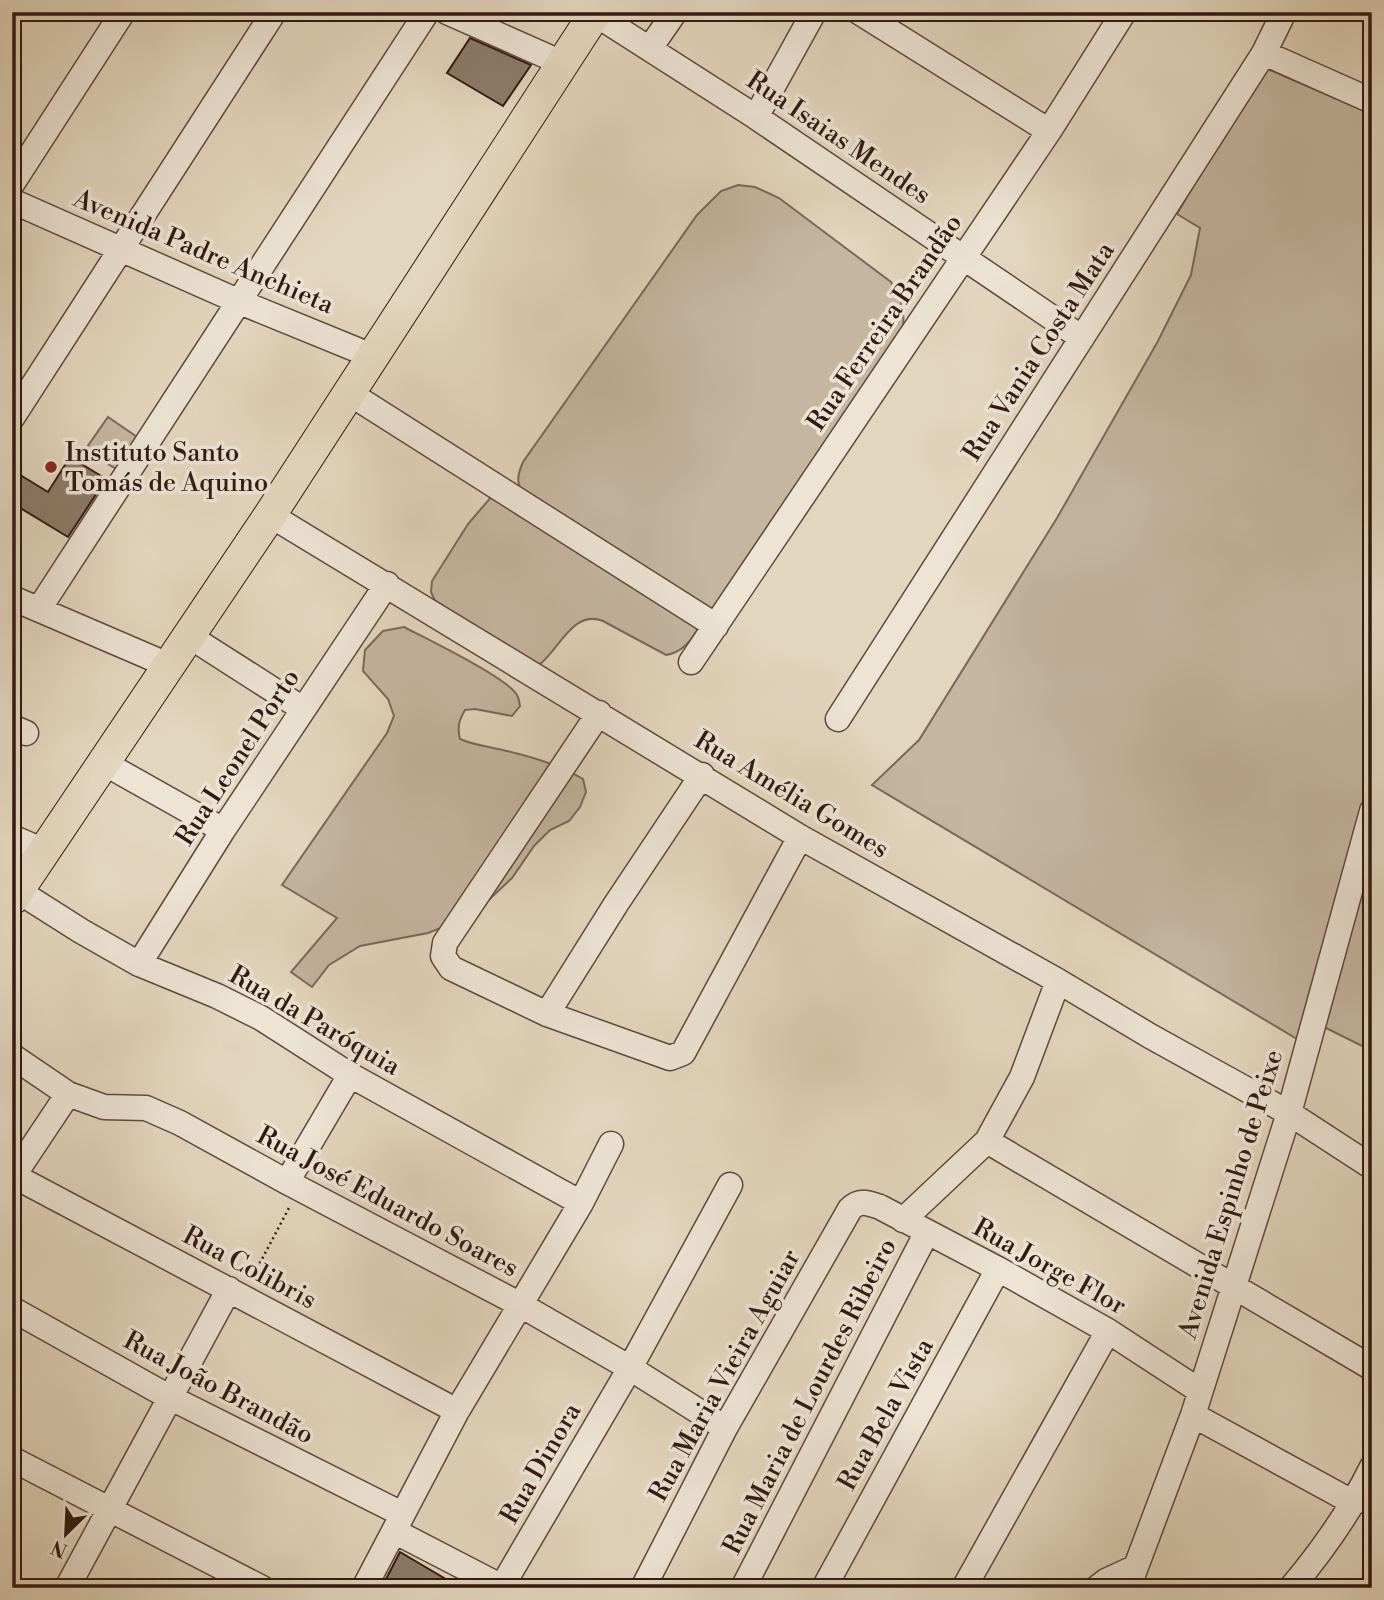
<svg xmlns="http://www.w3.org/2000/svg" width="1384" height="1600" font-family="'Libre Bodoni',serif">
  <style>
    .green { fill: #c5b6a1; stroke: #7a6859; stroke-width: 2 }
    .building { fill: #8d7c6b; stroke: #301a11; stroke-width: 2 }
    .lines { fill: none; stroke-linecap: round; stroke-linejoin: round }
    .minor-casing { stroke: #5d493c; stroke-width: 27 }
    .major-casing { stroke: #301a11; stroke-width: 34 }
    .path { stroke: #301a11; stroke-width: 2.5; stroke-dasharray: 2 3.5; stroke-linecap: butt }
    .minor { stroke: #ede4d5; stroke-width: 24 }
    .major { stroke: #e3d6be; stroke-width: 32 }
    .poi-dot { fill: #8f2418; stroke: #ede4d5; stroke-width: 2.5 }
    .labels { text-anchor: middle; stroke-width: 7; stroke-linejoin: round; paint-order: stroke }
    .street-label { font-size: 26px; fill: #301a11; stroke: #ede4d5 }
    .poi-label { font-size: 26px; fill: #301a11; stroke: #ede4d5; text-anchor: start }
  </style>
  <rect width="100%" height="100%" fill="#e3d6be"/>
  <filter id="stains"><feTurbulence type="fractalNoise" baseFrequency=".00286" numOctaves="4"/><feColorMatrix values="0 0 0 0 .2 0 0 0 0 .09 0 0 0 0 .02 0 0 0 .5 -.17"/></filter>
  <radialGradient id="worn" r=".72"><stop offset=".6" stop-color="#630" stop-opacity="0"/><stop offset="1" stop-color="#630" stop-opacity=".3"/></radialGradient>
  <path class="green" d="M1263,67l109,47v937l-48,-24 -7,24 -445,-266 47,-45 138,-222 101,-177 33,-66 9,-47 -23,-14z
    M738,185l17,2 24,11 112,84c9,15 14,26 12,44l-191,285 -188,-116c-8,-12 -7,-19 -1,-33l174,-247 24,-24z
    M108,417l35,24 -22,31 -36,-22z
    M492,496l207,130c-6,14 -18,27 -33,29l-63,-34c-30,-12 -44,29 -64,44l-104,-64 -4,-9 1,-11 36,-57z
    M404,627c21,11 104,51 113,68 2,3 2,7 3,11l-8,10 -37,-7 -10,1c-6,10 -8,17 -5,29 11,5 21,6 33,9 30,6 63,15 90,31l3,13 -6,15 -11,14 -19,9 -16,16 -22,32 -39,37 -45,18 -68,13 -31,19 -17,22 -21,-15 46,-54 -55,-33 105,-152 7,-17 -6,-17 -25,-28 2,-21 18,-19z"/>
  <path class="building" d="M470,38l61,27 -28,41 -56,-33z
    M70,457l36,22 -38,58 -56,-34v-33l36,22z
    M400,1552l44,26 -7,10h-41l-11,-7z"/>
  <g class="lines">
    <g class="minor-casing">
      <path id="minor" d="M447,12l115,51
        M859,12l190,119
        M595,14l161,103 326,221
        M650,48l25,-36
        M1264,53l108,48
        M756,117l58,-105
        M12,184l111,-172
        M12,201l228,101 132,54
        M349,393l367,233
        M12,418l262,-406
        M270,515l530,322 258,144 92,55 139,77 83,54
        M12,598l156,67
        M39,609l388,-597
        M189,636l114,73
        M691,662l358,-531 75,-119
        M599,713l-154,230 -2,13 8,12 96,46 123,44 13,-5 117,-216
        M838,719l426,-666 20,-41
        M12,727l14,6
        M104,763l119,67
        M12,837l32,14
        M18,891l63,40 58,33 78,32 44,22 89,57 231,128
        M139,964l84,-134 164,-246
        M547,1014l69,-110 86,-129
        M12,1056l56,38 36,13 42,1 34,15 107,59 232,122 111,64 95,60
        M987,1141l35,-64 36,-96
        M14,1176l443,235
        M12,1178l56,-84
        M287,1182l63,-107
        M903,1220l84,-79 385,227
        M12,1309l157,88 233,117
        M1193,1415l161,88
        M12,1459l250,129
        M394,1531l110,57
        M67,1588l162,-299
        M364,1588l93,-177 124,-208 30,-59
        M501,1588l129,-220 100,-183
        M643,1588l82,-160 125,-219c10,-10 18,-6 30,-2l118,62 110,62 92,60
        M743,1588l184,-356
        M824,1588l174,-319
        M964,1588l144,-257
        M1097,1588l9,-7 28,-13
        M1128,1588l65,-173 96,-302 83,-302
        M1291,1588c32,-38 59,-76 81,-121"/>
    </g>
    <g class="major-casing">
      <path id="major" d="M12,899l258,-384 326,-503"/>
    </g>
    <path class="path" d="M252,1278l38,-72"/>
    <use href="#minor" class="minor"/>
    <use href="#major" class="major"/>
  </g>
  <circle class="poi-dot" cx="51" cy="467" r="7"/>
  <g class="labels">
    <g class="street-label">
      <text transform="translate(839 137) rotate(34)" y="9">Rua Isaias Mendes</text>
      <text transform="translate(204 251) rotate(23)" y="9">Avenida Padre Anchieta</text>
      <text transform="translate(884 322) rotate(-56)" y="9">Rua Ferreira Brandão</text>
      <text transform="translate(1038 351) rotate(-57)" y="9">Rua Vania Costa Mata</text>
      <text transform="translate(237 757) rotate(-57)" y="9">Rua Leonel Porto</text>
      <text transform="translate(792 794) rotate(31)" y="9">Rua Amélia Gomes</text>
      <text transform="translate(315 1020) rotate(30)" y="9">Rua da Paróquia</text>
      <text transform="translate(1230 1194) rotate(-73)" y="9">Avenida Espinho de Peixe</text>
      <text transform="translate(388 1201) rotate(28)" y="9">Rua José Eduardo Soares</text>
      <text transform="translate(1050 1266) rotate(29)" y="9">Rua Jorge Flor</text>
      <text transform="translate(250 1267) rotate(28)" y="9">Rua Colibris</text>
      <text transform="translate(724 1375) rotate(-61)" y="9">Rua Maria Vieira Aguiar</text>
      <text transform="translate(219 1387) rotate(28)" y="9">Rua João Brandão</text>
      <text transform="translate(809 1396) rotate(-63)" y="9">Rua Maria de Lourdes Ribeiro</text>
      <text transform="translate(885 1414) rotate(-61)" y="9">Rua Bela Vista</text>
      <text transform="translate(540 1463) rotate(-60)" y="9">Rua Dinora</text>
    </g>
    <g class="poi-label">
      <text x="65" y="461">Instituto Santo<tspan x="65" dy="30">Tomás de Aquino</tspan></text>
    </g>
  </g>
  <rect width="1384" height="1600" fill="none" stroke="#e3d6be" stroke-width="42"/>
  <rect x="14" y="14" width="1356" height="1572" fill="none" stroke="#301a11" stroke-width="3.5"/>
  <rect x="21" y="21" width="1342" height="1558" fill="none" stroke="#301a11" stroke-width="2"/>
  <g transform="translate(66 1534) rotate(204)" stroke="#ede4d5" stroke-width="5" paint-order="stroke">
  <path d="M0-5L12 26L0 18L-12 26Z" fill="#301a11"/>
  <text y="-10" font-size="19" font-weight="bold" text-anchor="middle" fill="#301a11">N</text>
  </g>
  <rect width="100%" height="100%" filter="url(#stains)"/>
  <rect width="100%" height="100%" fill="url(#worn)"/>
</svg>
